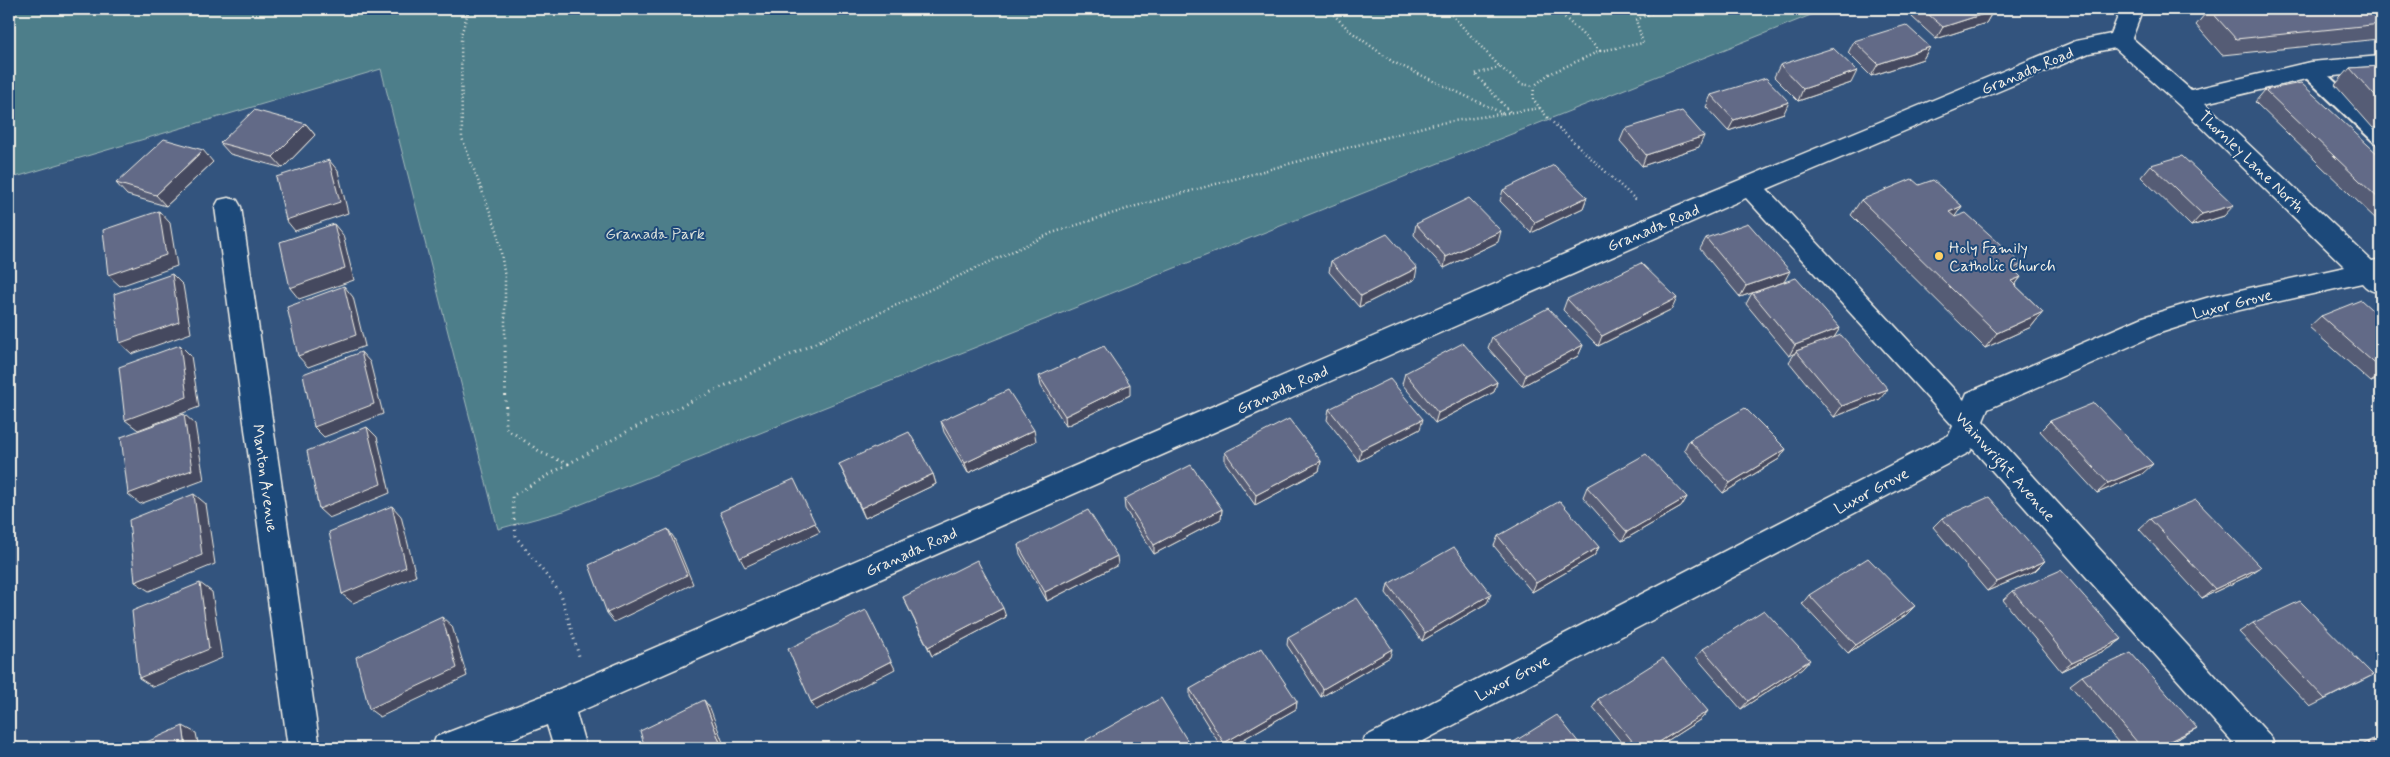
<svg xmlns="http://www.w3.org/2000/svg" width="2390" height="757" font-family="Mynerve,sans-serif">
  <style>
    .green { fill: #4d7e8a; stroke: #a0b8b9 }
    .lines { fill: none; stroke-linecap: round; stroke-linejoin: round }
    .service-casing { stroke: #f4f1e8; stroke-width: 4 }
    .minor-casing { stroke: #f4f1e8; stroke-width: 3 }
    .path-far1 { stroke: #f4f1e8; stroke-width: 2.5; stroke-dasharray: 1 3; stroke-linecap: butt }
    .path { stroke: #f4f1e8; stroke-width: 3; stroke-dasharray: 1 4.5; stroke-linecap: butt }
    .service { fill: #1f4a7a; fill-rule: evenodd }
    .minor { fill: #1f4a7a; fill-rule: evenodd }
    .wall { fill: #545b74; stroke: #f4f1e8 }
    .shaded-wall { fill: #454a5e; stroke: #f4f1e8 }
    .building { fill: #626a87; stroke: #f4f1e8 }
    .poi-dot { fill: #ffd166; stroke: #1f4a7a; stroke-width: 2 }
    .labels { text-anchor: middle; stroke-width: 4; stroke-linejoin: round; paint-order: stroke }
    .street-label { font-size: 16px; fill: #f4f1e8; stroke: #1f4a7a }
    .park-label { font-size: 16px; fill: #dbe0da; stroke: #1f4a7a }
    .poi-label { font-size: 16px; fill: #f4f1e8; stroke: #1f4a7a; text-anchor: start }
  </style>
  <rect width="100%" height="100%" fill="#33547e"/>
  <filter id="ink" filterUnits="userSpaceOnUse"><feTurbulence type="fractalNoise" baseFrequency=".02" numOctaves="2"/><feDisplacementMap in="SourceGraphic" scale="10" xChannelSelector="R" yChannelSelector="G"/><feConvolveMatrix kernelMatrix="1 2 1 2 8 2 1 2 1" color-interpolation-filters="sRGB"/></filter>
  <g filter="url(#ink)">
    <path class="green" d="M9,9h1817l-1262,502 -66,18 -117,-460 -372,110z"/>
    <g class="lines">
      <g class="service-casing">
        <path id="service" d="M2310,63l7,2 64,60v19l-7,-2 -71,-67 -3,-5 3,-5z"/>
      </g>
      <g class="minor-casing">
        <path id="minor" d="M2121,9h22l-11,29 59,52 119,-28 71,-6v16l-71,6 -105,25 167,158 9,-2v32c-8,2 -14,-2 -19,-8l-149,33 -53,17 -172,76 -5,12 288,316 4,11h-37l-266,-300 -2,4 -560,296h-49l4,-11 584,-302 4,-9 -207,-228 -1170,515 10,35h-32l-7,-23 -59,23h-56l4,-11 114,-44 1100,-476 426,-176 35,-7zM2115,48l64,57 166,162 -132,29 -70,21 -176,76 -3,7 -197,-211 322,-136z
          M228,198l9,2 4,7 79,541h-32l-73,-541 4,-7z"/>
      </g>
      <path class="path-far1" d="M469,9l-8,26 1,103 36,95 7,45v63
        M1328,9l22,22 43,31 111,52
        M1446,9l54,58 21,17 13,2
        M1556,9l44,42 -51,23 -15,12 -1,13 14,18 89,83
        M1600,51l43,-8 -7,-23 20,-9 -3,-2
        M1500,67l-25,7 35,38
        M819,341l233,-108 84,-27 298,-82 106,-16"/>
      <path class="path" d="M505,340l1,88 36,25 26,11 -56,32 4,41 45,57 18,62
        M568,464l62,-34 192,-90"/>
      <use href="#service" class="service"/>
      <use href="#minor" class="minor"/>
    </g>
    <path class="wall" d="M1916,9h74l3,2 -7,12 -50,16 -24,-22z
      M2209,9h172v27l-2,3 -157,16 -26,-30z
      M1854,41l76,6 -7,12 -52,17 -23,-23z
      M1780,65l71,18 -53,18 -24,-24z
      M2381,66v61l-8,1 -38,-43 15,-17z
      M2265,90l116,67v67l-126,-122z
      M1711,95l73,18 -56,18 -22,-24z
      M306,124l9,11 -32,33 -53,-14 -10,-11z
      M1625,129l74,18 -57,19 -22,-25z
      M213,162l-47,44 -39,-11 -11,-12z
      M2151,165l73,51 -33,10 -50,-49z
      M1919,185l43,21 -8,11 67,60 -6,8 28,27 -12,15 -46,21 -134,-133 10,-15z
      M1503,190l84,7 -4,11 -52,25 -31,-32z
      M1416,224l82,18 -54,26 -30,-33z
      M1706,238l78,44 56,46 -6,9 46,62 -46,18 -45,-55 6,-9 -6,3 -43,-52 6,-11 -12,4 -40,-48z
      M1331,261l84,18 -56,28 -30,-35z
      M1567,299l105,10 -74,37 -35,-36z
      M2321,316l60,2v60l-10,4 -62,-55z
      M1492,337l91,8 -5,11 -56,30 -34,-38z
      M1405,373l92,9 -3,10 -59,31 -33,-39z
      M1039,376l91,19 -64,31 -25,-40z
      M2381,395v9l-5,-5z
      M1329,409l91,20 -61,32 -32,-41z
      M941,421l95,20 -68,32 -24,-41z
      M2050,421l92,53 -45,19 -57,-62z
      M1689,440l97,9 -7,10 -56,34 -39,-43z
      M1225,452l96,9 -2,10 -64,34 -30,-43z
      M839,464l94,10 3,10 -71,34z
      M1587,487l100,10 -6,10 -59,34 -39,-44z
      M1124,499l98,10 -1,10 -67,35 -29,-45z
      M1942,518l93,53 -48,20 -54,-64z
      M2150,519l98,57 -46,22 -63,-69z
      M1498,536l101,11 -5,9 -62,36 -38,-46z
      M1018,545l100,20 -71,36 -27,-47z
      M1388,584l99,19 -65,38 -36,-48z
      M2013,591l109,48 -12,9 -49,23 -58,-71z
      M1809,595l97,20 -58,38 -46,-49z
      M903,597l103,20 -74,39z
      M2253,623l120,52 -63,32 -71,-75z
      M1288,637l102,20 -69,40 -34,-52z
      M1703,649l107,11 -8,9 -61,40 -45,-52z
      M2082,676l101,60 -25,12h-35l-53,-63z
      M1190,689l107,12 -1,8 -68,39h-6l-32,-51z
      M1598,699l110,12 -7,8 -45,29h-30l-33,-41z
      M2381,735v13h-26z
      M1086,740l106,8h-104z"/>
    <path class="shaded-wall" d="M1993,11l-7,12 -50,16 7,-12z
      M1930,47l-7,12 -52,17 7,-12z
      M1857,71l-6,12 -53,18 5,-12z
      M1789,102l-5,11 -56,18 6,-11z
      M306,124l9,11 -32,33 -10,-11z
      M1704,136l-5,11 -57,19 4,-11z
      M203,150l10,12 -47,44 -10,-11z
      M329,160l9,11 10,42 -53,18 -9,-11z
      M1587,197l-4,11 -52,25 4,-11z
      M2234,205l-10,11 -33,10 11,-12z
      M1962,206l-11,16 -2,-10z
      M159,211l11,12 7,43 -57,20 -12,-11z
      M334,224l9,11 11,45 -55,19 -9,-11z
      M1501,231l-3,11 -54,26 2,-11z
      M2022,264l-12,16 3,-11z
      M1417,268l-2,11 -56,28 2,-11z
      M1790,271l-6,11 -44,15 6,-11z
      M172,274l11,11 8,48 -59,21 -12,-11z
      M2021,277l-12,15 2,-11z
      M344,286l9,11 12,49 -57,21 -10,-11z
      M1677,298l-5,11 -74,37 4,-10z
      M2043,312l-12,15 -46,21 12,-15z
      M1840,328l-7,11 -37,12 -1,2 -6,3 6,-11z
      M180,345l11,11 8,51 -61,23 -13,-10z
      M1583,345l-5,11 -56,30 4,-11z
      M361,352l9,10 13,52 -59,23 -10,-10z
      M2381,374v4l-10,4z
      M1497,382l-3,10 -59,31 3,-10z
      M1130,384v11l-64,31 -1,-10z
      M1888,389l-8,10 -46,18 8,-11z
      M184,414l11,10 9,56 -64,24 -12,-10z
      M1423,419l-3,10 -61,32 2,-11z
      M367,427l10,10 13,56 -61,25 -10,-9z
      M1034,430l2,11 -68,32 -3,-10z
      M1786,449l-7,10 -56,34 7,-10z
      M1321,461l-2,10 -64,34 1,-10z
      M2153,464l-11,10 -45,19 11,-10z
      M933,474l3,10 -71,34 -4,-10z
      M194,494l12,10 9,60 -66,27 -14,-9z
      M1687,497l-6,10 -59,34 5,-9z
      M392,506l9,10 15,60 -63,27 -11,-9z
      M1222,509l-1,10 -67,35v-9z
      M815,523l5,9 -75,35 -5,-9z
      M668,529l6,9 19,46 -79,38 -7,-9z
      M1599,547l-5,9 -62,36 4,-9z
      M1117,556l1,9 -71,36 -2,-9z
      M2045,561l-10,10 -48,20 10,-9z
      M2261,567l-13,9 -46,22 13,-9z
      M200,583l12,9 10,66 -69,29 -14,-9z
      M1491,594l-4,9 -65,38 3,-8z
      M1915,606l-9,9 -58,38 8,-8z
      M1003,608l3,9 -74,39 -4,-9z
      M442,617l10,9 15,50 -87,41 -11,-8z
      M2122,639l-12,9 -49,23 11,-8z
      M1392,649l-2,8 -69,40 2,-8z
      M1810,660l-8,9 -61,40 7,-8z
      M891,661l4,8 -79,41 -5,-8z
      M704,700l6,8 15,40h-3z
      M1297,701l-1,8 -68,39h-4v-5z
      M1708,711l-7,8 -45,29h-6z
      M183,726l13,7 3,15h-13z
      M2197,728l-14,8 -25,12h-3z"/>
    <path class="building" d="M1922,9h68l3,2 -50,16z
      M2209,9h171l1,1v14l-145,15z
      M1906,25l24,22 -52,17 -24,-23z
      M1833,48l24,23 -54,18 -23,-24z
      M2381,66v37l-31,-35z
      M1766,78l23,24 -55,18 -23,-25z
      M2301,83l80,74v44l-116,-111z
      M254,110l52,14 -33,33 -53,-14z
      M1682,111l22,25 -58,19 -21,-26z
      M164,139l39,11 -47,45 -40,-12z
      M2182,156l52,49 -32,9 -51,-49z
      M329,160l11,42 -54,18 -10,-43z
      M1554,165l33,32 -52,25 -32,-32z
      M1912,179l7,6 14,-5 29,26 -13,6 6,5 11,-4 56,51 -9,5 8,8 -10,4 32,31 -46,21 -136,-133z
      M1469,198l32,33 -55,26 -30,-33z
      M159,211l7,44 -58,20 -5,-45z
      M1748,223l42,48 -44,15 -40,-48z
      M334,224l11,44 -55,20 -10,-46z
      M1387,234l30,34 -56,28 -30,-35z
      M1641,263l36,35 -75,38 -35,-37z
      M172,274l7,48 -59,21 -6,-49z
      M1796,278l44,50 -45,17 -43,-52z
      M344,286l12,49 -58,21 -11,-49z
      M2361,300l20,18v51l-60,-53z
      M1548,308l35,37 -57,30 -34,-38z
      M1841,335l47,54 -46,17 -46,-55z
      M1463,343l34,39 -59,31 -33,-40z
      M180,345l7,52 -62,23 -6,-53z
      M1104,346l26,38 -65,32 -26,-40z
      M361,352l13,52 -60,23 -11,-53z
      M1390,379l33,40 -62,31 -32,-41z
      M1008,390l26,40 -69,33 -24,-42z
      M2094,403l59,61 -45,19 -58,-62z
      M1745,408l41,41 -56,34 -41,-43z
      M184,414l8,56 -64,24 -7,-57z
      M1289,419l32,42 -65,34 -31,-43z
      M367,427l14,57 -62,25 -12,-58z
      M909,432l24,42 -72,34 -22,-44z
      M1646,454l41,43 -60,35 -40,-45z
      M1191,465l31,44 -68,36 -30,-46z
      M794,479l21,44 -75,35 -20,-46z
      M194,494l8,61 -67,27 -6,-62z
      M1989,497l56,64 -48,21 -55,-64z
      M2196,500l65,67 -46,22 -65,-70z
      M1560,501l39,46 -63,36 -38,-47z
      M392,506l14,61 -64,27 -13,-62z
      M1088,510l29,46 -72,36 -27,-47z
      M668,529l19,46 -80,38 -18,-48z
      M1454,547l37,47 -66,39 -37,-49z
      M1868,558l47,48 -59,39 -47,-50z
      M977,560l26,48 -75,39 -25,-50z
      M2061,570l61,69 -50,24 -59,-72z
      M200,583l9,66 -70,29 -7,-67z
      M1357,598l35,51 -69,40 -35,-52z
      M2300,601l73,74 -48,24 -72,-76z
      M866,610l25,51 -80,41 -23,-53z
      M1764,610l46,50 -62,41 -45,-52z
      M442,617l15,51 -88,41 -13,-52z
      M1262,648l35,53 -73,42 -34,-54z
      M2131,653l66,75 -42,20h-13l-60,-72z
      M1663,658l45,53 -58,37h-12l-40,-49z
      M1161,698l31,50h-102l-4,-8z
      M704,700l18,48h-77l-5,-17z
      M1557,715l26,33h-79z
      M183,726l3,22h-53z
      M2381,735v13h-8l-6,-5z
      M2013,745l3,3h-8z"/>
  </g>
  <circle class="poi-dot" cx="1939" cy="256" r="5"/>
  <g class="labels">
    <g class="street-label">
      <text transform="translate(2027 70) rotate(-23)" y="6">Granada Road</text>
      <text transform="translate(2252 161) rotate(44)" y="6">Thornley Lane North</text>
      <text transform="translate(1653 227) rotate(-23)" y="6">Granada Road</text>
      <text transform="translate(2232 303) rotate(-14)" y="6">Luxor Grove</text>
      <text transform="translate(1282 389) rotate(-24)" y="6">Granada Road</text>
      <text transform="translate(2006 466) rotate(48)" y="6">Wainwright Avenue</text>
      <text transform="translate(266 478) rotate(82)" y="6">Manton Avenue</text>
      <text transform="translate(1871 490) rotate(-28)" y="6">Luxor Grove</text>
      <text transform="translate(911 551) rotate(-24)" y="6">Granada Road</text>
      <text transform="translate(1512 677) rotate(-28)" y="6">Luxor Grove</text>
    </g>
    <g class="park-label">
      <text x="655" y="239">Granada Park</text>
    </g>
    <g class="poi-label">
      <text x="1949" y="253">Holy Family<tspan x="1949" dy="18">Catholic Church</tspan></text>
    </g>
  </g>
  <rect width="2390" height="757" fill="none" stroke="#1f4a7a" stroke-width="30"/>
  <rect x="15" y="15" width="2360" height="727" fill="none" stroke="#f4f1e8" stroke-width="2" filter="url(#ink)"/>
</svg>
